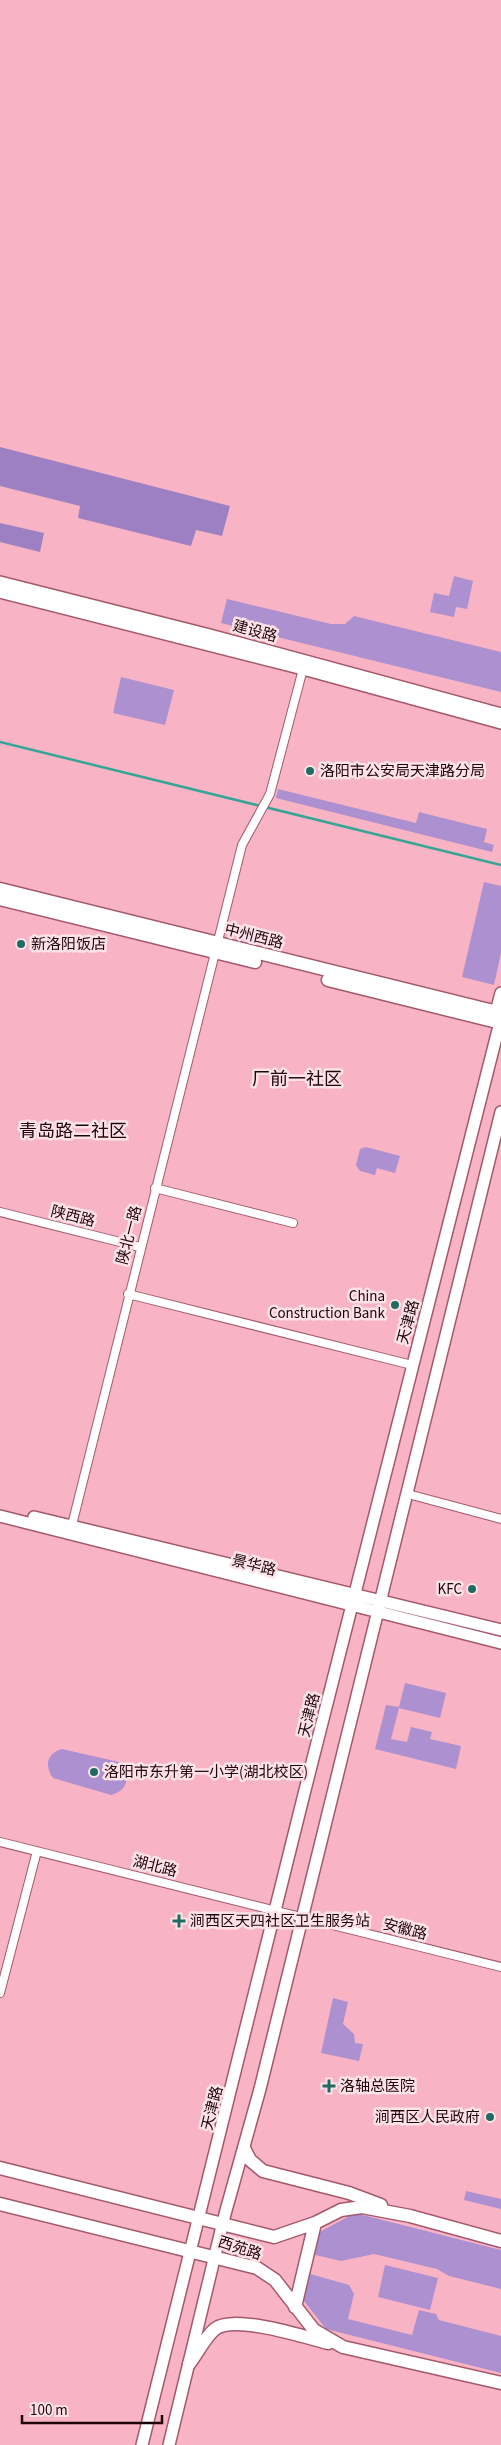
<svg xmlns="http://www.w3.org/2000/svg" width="501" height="2445" font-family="'Source Sans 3','Noto Sans SC',sans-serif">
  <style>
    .green { fill: #ac90d0 }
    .forest { fill: #9d80c2 }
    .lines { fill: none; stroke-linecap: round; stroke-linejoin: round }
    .stream { stroke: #36a598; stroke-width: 2.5 }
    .street-casing { stroke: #a4586c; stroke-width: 10 }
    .secondary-casing { stroke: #a4586c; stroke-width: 14 }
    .primary-casing { stroke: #a4586c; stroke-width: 15 }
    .street { stroke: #fff; stroke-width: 8 }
    .secondary { stroke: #fff; stroke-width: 11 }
    .primary { stroke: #fff; stroke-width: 12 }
    .poi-dot { fill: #216a61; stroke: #fde2e8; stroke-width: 2 }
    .labels { text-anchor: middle; stroke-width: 5; stroke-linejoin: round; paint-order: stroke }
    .street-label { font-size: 15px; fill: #1d030a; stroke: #fde2e8 }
    .poi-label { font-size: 15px; fill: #1d030a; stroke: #fde2e8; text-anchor: start }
    .quarter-label { font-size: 18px; fill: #1d030a; stroke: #fde2e8 }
  </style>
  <rect width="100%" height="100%" fill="#f8b4c4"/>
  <path class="green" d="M454,576l19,5 -6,28 -11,-2 -2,10 -24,-5 4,-19 15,3z
    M227,599l104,25h14l9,-8 147,36v40l-280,-69z
    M121,677l53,13 -9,35 -52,-12z
    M278,789l138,34 3,-11 68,17 -3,13 10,3 -2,7 -216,-54z
    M484,882l17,4v67l-7,32 -32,-8z
    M366,1147l34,9 -5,17 -18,-5 -2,7 -15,-4 -4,-6 4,-16z
    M405,1683l41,10 -6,25 -41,-10 -8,31 16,3 4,-15 21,5 -2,7 31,7 -5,23 -81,-20 11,-44 13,2z
    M62,1749l57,13 8,13c0,11 -5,17 -16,20l-58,-17c-9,-12 -6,-25 9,-29z
    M333,1998l15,4 -5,22 11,10 1,9 8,1 -4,17 -38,-8z
    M466,2191l35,8v10l-37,-9z
    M355,2213l146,37v39l-52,-13 -12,-7 -63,-15 -33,7 -30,-7 -4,19 42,12 5,9 -6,25 64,16 7,-25 17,4 3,6 62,16v37l-175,-44 -25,-32 13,-62z
    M385,2265l53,13 -8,32 -52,-13z"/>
  <path class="forest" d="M0,447l230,59 -8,30 -26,-6 -5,16 -113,-28 2,-12 -80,-20z
    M0,523l44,10 -4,19 -40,-10z"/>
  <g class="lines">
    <path class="stream" d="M0,742l501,123"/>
    <g class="street-casing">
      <path id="street" d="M155,1188l138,35
        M0,1212l140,35
        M128,1294l284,71
        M408,1494l93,25
        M71,1529l171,-684 28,-51 33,-125
        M0,1842l501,125
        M0,1993l37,-142"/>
    </g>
    <g class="secondary-casing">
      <path id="secondary" d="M0,582l206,52 295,80
        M0,592l303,77 198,54
        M0,1516l501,127
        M34,1517l467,113
        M142,2445l162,-651 196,-772 -4,-10 5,-19
        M169,2445l56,-231 35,-125 241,-977"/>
    </g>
    <g class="primary-casing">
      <path id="primary" d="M0,889l501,124
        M0,899l255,63
        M328,980l173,43
        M244,2148l6,12 13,11 86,22 32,12
        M0,2168l274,69 41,-14 26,-13 21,-3 48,9 91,25
        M0,2204l257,64 18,12 39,50 29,17 158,36
        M295,2307l20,-84
        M189,2364c8,-10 16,-27 26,-35 19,-15 90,8 113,14"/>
    </g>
    <use href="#street" class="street"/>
    <use href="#secondary" class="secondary"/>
    <use href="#primary" class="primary"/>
  </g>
  <g class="poi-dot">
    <circle cx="310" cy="771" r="5"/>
    <circle cx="21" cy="944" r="5"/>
    <circle cx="395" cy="1305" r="5"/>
    <circle cx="472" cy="1589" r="5"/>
    <circle cx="94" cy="1772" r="5"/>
    <path d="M176.5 1913.5h5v5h5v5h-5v5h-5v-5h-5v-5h5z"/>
    <path d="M326.5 2078.5h5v5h5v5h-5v5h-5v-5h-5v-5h5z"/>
    <circle cx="490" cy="2117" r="5"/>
  </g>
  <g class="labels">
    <g class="street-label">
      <text transform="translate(255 631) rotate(15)" y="5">建设路</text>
      <text transform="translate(254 936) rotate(14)" y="5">中州西路</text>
      <text transform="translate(73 1216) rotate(14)" y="5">陕西路</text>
      <text transform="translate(129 1235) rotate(-76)" y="5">陕北一路</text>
      <text transform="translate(408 1322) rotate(-75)" y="5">天津路</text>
      <text transform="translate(254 1565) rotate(14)" y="5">景华路</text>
      <text transform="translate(309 1715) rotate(-76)" y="5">天津路</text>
      <text transform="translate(155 1866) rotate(14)" y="5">湖北路</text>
      <text transform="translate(405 1929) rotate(14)" y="5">安徽路</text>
      <text transform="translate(212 2108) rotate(-76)" y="5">天津路</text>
      <text transform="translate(240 2248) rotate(18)" y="5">西苑路</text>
    </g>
    <g class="poi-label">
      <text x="320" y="776">洛阳市公安局天津路分局</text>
      <text x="31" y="949">新洛阳饭店</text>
      <text x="385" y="1301" text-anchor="end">China<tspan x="385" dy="17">Construction Bank</tspan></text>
      <text x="462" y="1594" text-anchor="end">KFC</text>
      <text x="104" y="1777">洛阳市东升第一小学(湖北校区)</text>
      <text x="190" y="1926">涧西区天四社区卫生服务站</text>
      <text x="340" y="2091">洛轴总医院</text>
      <text x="480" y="2122" text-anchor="end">涧西区人民政府</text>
    </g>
    <g class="quarter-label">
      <text x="297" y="1085">厂前一社区</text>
      <text x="73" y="1137">青岛路二社区</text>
    </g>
  </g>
  <path d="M22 2415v8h140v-8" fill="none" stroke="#1d030a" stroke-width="2.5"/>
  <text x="30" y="2415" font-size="15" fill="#1d030a" stroke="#fde2e8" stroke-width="4" paint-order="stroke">100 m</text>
</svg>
